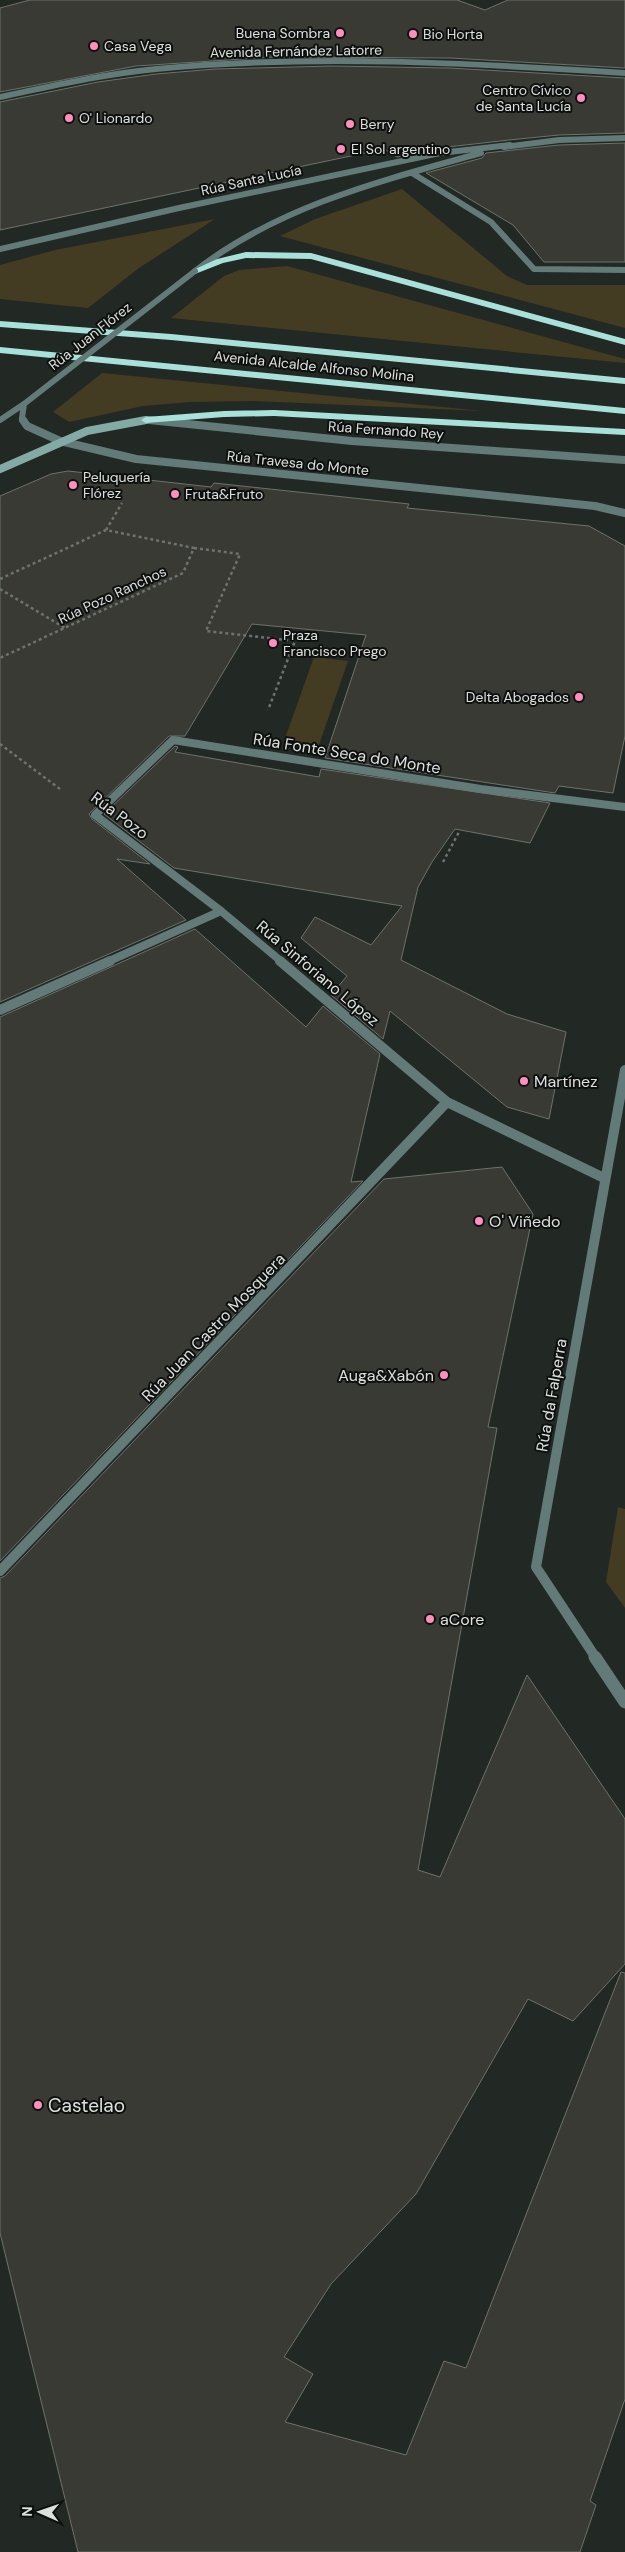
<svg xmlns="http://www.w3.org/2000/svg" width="625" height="2552" font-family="'DM Sans',sans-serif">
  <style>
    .green { fill: #433b22 }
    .building { fill: #383a33; stroke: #6f726b }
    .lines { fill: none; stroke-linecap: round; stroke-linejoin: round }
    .path { stroke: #6e736f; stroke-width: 2.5; stroke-dasharray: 3 3; stroke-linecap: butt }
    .pedestrian { stroke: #627a78; stroke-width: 8 }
    .minor-far3 { stroke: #627a78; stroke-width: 6 }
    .minor-far2 { stroke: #627a78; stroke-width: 8 }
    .minor-far1 { stroke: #627a78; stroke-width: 10 }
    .minor { stroke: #627a78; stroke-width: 13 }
    .secondary-far1 { stroke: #84aaa6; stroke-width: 6 }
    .secondary { stroke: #84aaa6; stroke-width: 8 }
    .trunk { fill: #a8e0da; fill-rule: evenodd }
    .minor-bridge { stroke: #627a78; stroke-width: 6 }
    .poi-dot { fill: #fe8ebb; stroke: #0d100e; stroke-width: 2 }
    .labels { text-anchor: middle; stroke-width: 4; stroke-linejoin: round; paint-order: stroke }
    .far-poi-label { font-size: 14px; fill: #dce0dd; stroke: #0d100e; text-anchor: start }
    .far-street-label { font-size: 14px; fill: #dce0dd; stroke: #0d100e }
    .street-label { font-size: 16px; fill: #dce0dd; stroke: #0d100e }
    .poi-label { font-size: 16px; fill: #dce0dd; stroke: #0d100e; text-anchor: start }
    .near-poi-label { font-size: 19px; fill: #dce0dd; stroke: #0d100e; text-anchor: start }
  </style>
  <rect width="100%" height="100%" fill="#222824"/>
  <path class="green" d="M402,189l105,87 20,9h98v43l-345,-92 35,-17z
    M215,219l-76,49 -51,40 -88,-9v-34l55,-15z
    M287,266l338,93v4l-454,-45 53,-42 15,-6z
    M102,373l381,38 -231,-10 -62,1 -47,4 -74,16 -16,-10z
    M314,657l34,4 -29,84 -35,-4z
    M618,1507l7,2v99l-19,-26z"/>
  <path class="building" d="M30,0h427l28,10 23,-10h117v68l-175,-10 -177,-1 -137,9 -136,26v-84z
    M332,66l117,2 176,10v55l-66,2 -50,5 -70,8 -42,9 -13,-8 -384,81v-128l98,-20 58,-8 59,-5z
    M625,143v119h-81l-31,-37 -87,-52 56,-15 4,-5 73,-8z
    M68,471l143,16 3,-4 195,21 -2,4 182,18 36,20v190l-12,57 -54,-7 -4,7 -230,-35 41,-123 -114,-11 -67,112h-16l-80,78 3,5 58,45 -33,-5 69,61 -186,82v-506l51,-22z
    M175,746l3,1 -3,5 144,25 2,-8 229,34 -20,40 -75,-14 -23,33 -14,25 -17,73 106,54 59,18 -17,87 -42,-12 -117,-96 -7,28 -52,-44 16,-19 -46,-38 14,-21 56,28 31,-39 -228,-38 -70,-54z
    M195,929l111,98 17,-21 57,48 -29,128 12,-1 -363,380v-544z
    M502,1167l31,47 -45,213 9,1 -79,442 22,7 87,-202 98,144v145l-52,57 -45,-22 -112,195 -85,90 -47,73 29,17 -28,48 121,33 38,-94 22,7 155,-396 4,1v426l-35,102 6,4 -16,47h-502l-78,-319v-655l5,-2 379,-397z"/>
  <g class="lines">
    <path class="path" d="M106,530l16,-27
      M194,548l46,6 -34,77 89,10 -27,69
      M0,579l106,-49 88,18 -11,25 -183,85
      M0,589l65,39
      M0,744l60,45
      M443,862l16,-30"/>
    <path class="pedestrian" d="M221,911l-126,-96 78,-75 308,49 144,18"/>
    <path class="minor-far3" d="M0,97c52,-11 104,-23 156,-28 157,-15 313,-6 469,4
      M504,147l55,-7 66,-2
      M412,173l79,49 43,47 91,1
      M0,249l179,-41 261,-55 70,-8
      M195,271c84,-65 185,-90 286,-118
      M24,404l-2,14 2,3
      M0,420l24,-16
      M149,420l12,1"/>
    <path class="minor-far2" d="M23,420l4,6 33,15 76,18 459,47 30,7
      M149,420l203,21 273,19
      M107,962l114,-51 61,51"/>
    <path class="minor-far1" d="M280,961l167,141 157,76
      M0,1010l110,-49
      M0,1571l447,-469
      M596,1658l-60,-91 89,-497"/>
    <path class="minor" d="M595,1657l30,45"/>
    <path class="secondary-far1" d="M139,421l7,-1"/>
    <path class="secondary" d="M0,469l87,-38 59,-11"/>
    <path class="trunk" d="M246,252l65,1 314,86v6l-314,-86 -65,-1 -23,5 -28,11 -4,-3 26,-12z
      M0,321l171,13 454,44v6l-454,-44 -171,-13z
      M0,347l625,61v6l-625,-61z
      M274,410l351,19v6l-351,-19 -50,1 -78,6 -5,-3 5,-3 78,-6z"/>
    <path class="minor-bridge" d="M24,404l171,-133"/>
  </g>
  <g class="poi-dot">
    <circle cx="340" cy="33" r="5"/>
    <circle cx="413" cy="34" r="5"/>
    <circle cx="94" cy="46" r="5"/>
    <circle cx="581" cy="98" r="5"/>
    <circle cx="69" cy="118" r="5"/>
    <circle cx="350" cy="124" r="5"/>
    <circle cx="341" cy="149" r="5"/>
    <circle cx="73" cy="485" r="5"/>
    <circle cx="175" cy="494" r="5"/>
    <circle cx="273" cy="643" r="5"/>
    <circle cx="579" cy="697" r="5"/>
    <circle cx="524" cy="1081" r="5"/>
    <circle cx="479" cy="1221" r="5"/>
    <circle cx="444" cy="1375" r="5"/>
    <circle cx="430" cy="1619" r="5"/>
    <circle cx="38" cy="2105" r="5"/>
  </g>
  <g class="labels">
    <g class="far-poi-label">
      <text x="330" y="38" text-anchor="end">Buena Sombra</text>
      <text x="423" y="39">Bio Horta</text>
      <text x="104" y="51">Casa Vega</text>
      <text x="571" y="95" text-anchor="end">Centro Cívico<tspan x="571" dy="16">de Santa Lucía</tspan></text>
      <text x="79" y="123">O' Lionardo</text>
      <text x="360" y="129">Berry</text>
      <text x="351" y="154">El Sol argentino</text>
      <text x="83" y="482">Peluquería<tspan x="83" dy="16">Flórez</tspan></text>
      <text x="185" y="499">Fruta&amp;Fruto</text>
      <text x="283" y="640">Praza<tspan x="283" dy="16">Francisco Prego</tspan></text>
      <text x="569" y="702" text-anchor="end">Delta Abogados</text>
    </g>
    <g class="far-street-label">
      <text transform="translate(296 51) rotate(-1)" y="5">Avenida Fernández Latorre</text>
      <text transform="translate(251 180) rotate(-12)" y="5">Rúa Santa Lucía</text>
      <text transform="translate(90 336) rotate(-38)" y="5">Rúa Juan Flórez</text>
      <text transform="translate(314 366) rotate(6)" y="5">Avenida Alcalde Alfonso Molina</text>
      <text transform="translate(386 430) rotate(4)" y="5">Rúa Fernando Rey</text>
      <text transform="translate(298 463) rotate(6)" y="5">Rúa Travesa do Monte</text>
      <text transform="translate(112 595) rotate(-25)" y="5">Rúa Pozo Ranchos</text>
    </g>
    <g class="street-label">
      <text transform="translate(347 753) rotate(9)" y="6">Rúa Fonte Seca do Monte</text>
      <text transform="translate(120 815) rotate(37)" y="6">Rúa Pozo</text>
      <text transform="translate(318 973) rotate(40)" y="6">Rúa Sinforiano López</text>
      <text transform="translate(213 1327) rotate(-46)" y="6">Rúa Juan Castro Mosquera</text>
      <text transform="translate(551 1395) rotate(-80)" y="6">Rúa da Falperra</text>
    </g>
    <g class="poi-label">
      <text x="534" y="1087">Martínez</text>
      <text x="489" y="1227">O' Viñedo</text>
      <text x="434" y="1381" text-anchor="end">Auga&amp;Xabón</text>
      <text x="440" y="1625">aCore</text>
    </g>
    <g class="near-poi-label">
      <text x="48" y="2112">Castelao</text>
    </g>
  </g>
  <g transform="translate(40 2512) rotate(272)" stroke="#0d100e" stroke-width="4" paint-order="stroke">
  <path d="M0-4L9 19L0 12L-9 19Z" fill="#dce0dd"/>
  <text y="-8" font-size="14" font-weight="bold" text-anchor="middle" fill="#dce0dd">N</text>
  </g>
</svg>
